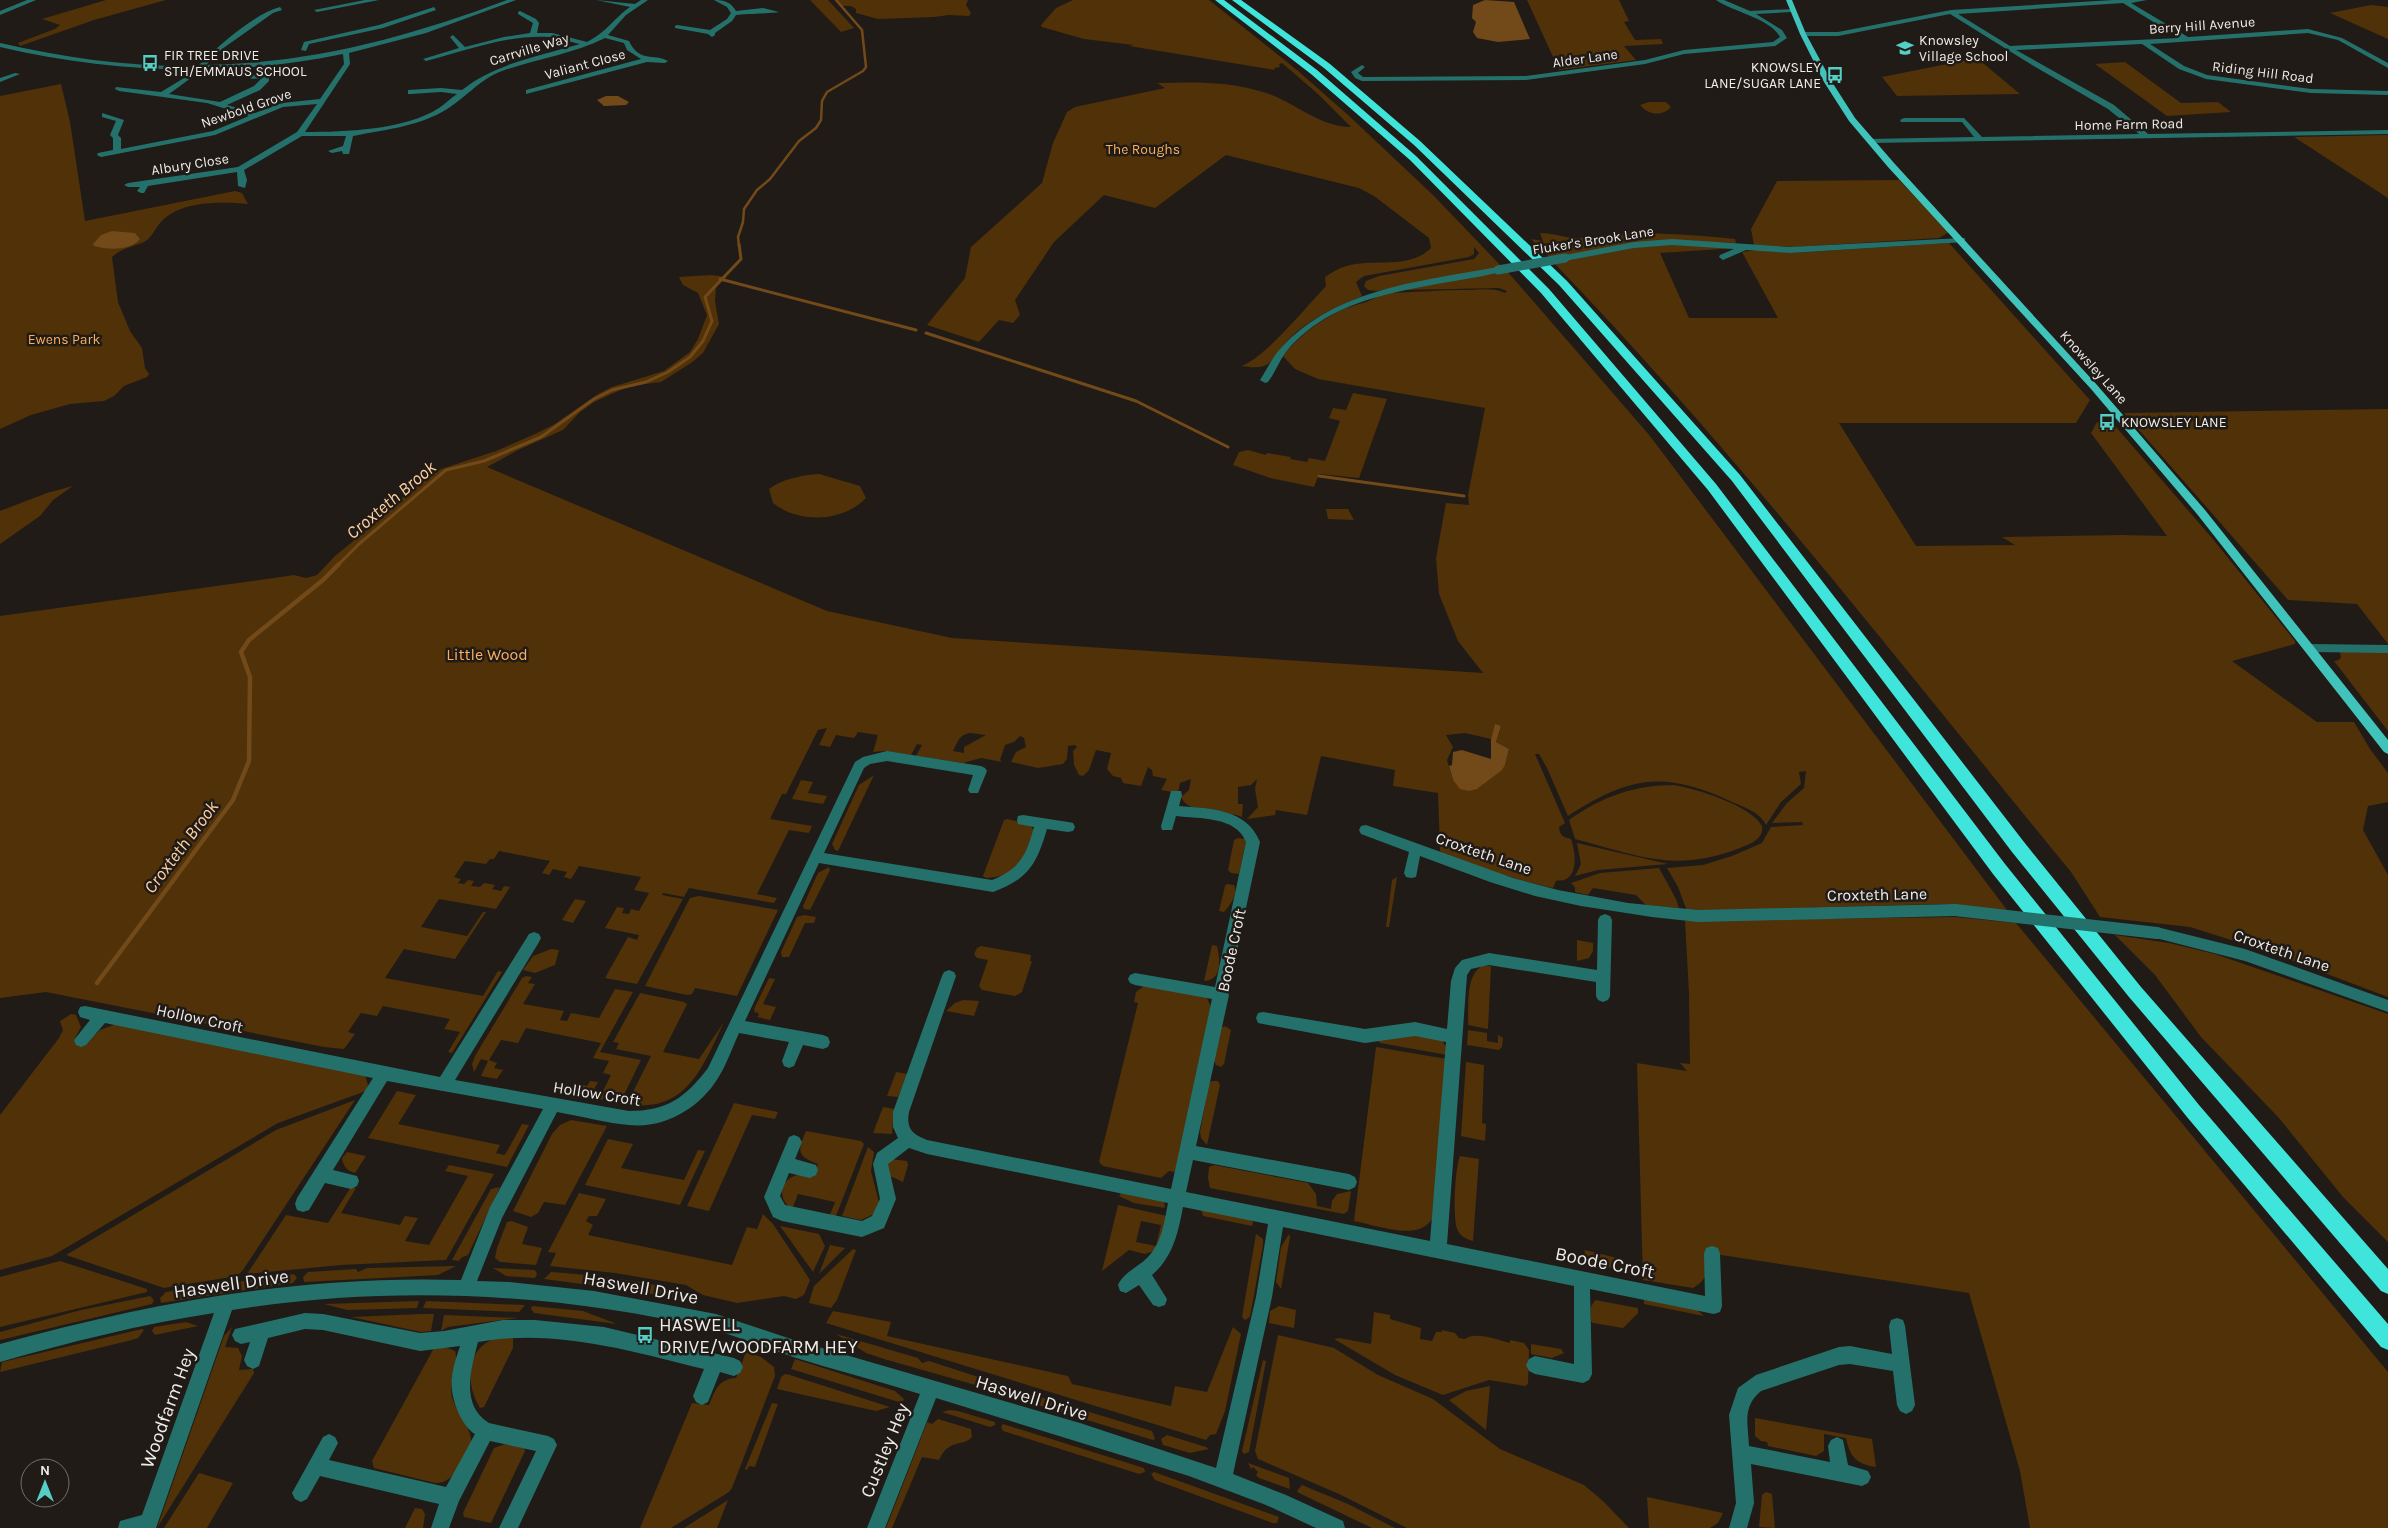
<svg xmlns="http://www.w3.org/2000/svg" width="2388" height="1528" font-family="Karla,sans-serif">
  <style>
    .green { fill: #503108; fill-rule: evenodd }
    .water { fill: #724919 }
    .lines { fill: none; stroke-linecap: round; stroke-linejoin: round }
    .stream-far2 { stroke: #724919; stroke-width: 2.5 }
    .stream-far1 { stroke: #724919; stroke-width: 3 }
    .stream { stroke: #724919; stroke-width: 4.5 }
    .minor { fill: #24716c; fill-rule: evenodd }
    .major { fill: #40c3ba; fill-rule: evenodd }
    .highway { fill: #3fe4da; fill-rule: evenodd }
    .minor-bridge-far1 { stroke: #24716c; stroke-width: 9 }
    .minor-bridge { stroke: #24716c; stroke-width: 12 }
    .labels { text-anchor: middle; stroke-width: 5; stroke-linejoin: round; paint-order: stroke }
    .far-street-label { font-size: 14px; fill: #efebe8; stroke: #201b17 }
    .far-poi-label { font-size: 14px; fill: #efebe8; stroke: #201b17; text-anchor: start }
    .far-park-label { font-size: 14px; fill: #fbaf5a; stroke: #201b17 }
    .park-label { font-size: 16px; fill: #fbaf5a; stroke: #201b17 }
    .street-label { font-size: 16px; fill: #efebe8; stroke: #201b17 }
    .water-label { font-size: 18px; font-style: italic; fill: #ffd0a1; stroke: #201b17 }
    .near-street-label { font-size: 19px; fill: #efebe8; stroke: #201b17 }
    .near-poi-label { font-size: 19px; fill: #efebe8; stroke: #201b17; text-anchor: start }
  </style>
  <rect width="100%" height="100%" fill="#201b17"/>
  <path class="green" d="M106,0h60l-72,20 -74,26 -2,-3 37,-14 5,-4 -18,-6z
    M810,0h18l26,28 -13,4z
    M836,0h132l-2,5 5,8 -2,3 -20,-1 -15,2 -56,2 -22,-6v-4l-5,-3h-11z
    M1073,0h136l88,70 50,44 86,81 69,72 -125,24 -9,-1 -4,-4 2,-5 13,-5 95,-17 5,-6 -5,-6v7l-5,3 -105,19 -8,6 6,14c-26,11 -54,23 -74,44 -7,7 -12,18 -20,24 -7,5 -19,3 -27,2 21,-5 68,-62 85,-80l-1,-9c7,-5 14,-9 22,-11 26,-8 62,4 84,-18l-2,-10 -55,-42 -15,-8 -133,-33 -71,53 -51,-13 -50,47 -39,58 5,15 -7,8 -14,-3 -20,22 -52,-17 38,-47 6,-31 71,-64 11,-40 14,-31 8,-5 90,-19 -8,-5c36,-1 71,-2 106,9 31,9 55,35 88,35l-33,-33 -36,-31 -3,1 1,3 -6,1 1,2 -146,-24 5,-1 -50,-6 -42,-12 -1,-2 15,-17z
    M1527,0h92l10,21 -5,1 11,18 26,-1 2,5 -39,2 12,14 -77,10z
    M2371,5l17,2v32l-58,-26z
    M1977,58l43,36 -123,2 -15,-19z
    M2125,62l56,41 37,-1 13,10 -64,4 -72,-52z
    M61,84l9,38 15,99 150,-30 7,2 6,11c-27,-2 -66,-4 -87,18 -6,6 -9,16 -17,20 -12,5 -22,6 -32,15l6,45 12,29 12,17 3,20 4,6 -2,3 -23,9 -10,10 -10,5 -34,3 -39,11 -31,14v-333z
    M1649,102h17l5,5c-9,10 -23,8 -31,-2z
    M2388,135v63l-94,-61z
    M1899,180l50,52 -10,6 -145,9 -40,-2 -3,-16 26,-48z
    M1540,233c13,0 25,5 38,5 11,0 23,-3 34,-4 41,-2 83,1 123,5l1,4 -62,-2 -124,17 -19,-19 12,2z
    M1949,243l141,157 -14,23h-237l77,123 99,-1 -13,-8 119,-2 46,1 -76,-103 6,-11 19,5 96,111 83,103v3l-63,17 85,61h37l16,27 18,24v29l-20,4 -5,24 25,45v122l-122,-46 -76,-24 -90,-10 -29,-45c-169,-206 -332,-417 -517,-609l83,-16 43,-3 57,4 -77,5 29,65h89l-36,-66 15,-2 34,3z
    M1507,271l143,165 357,474 -66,-6 -254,7 -9,-24 -11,-19 36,-3 29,-9 30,-13 9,-16 32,-2 -1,-3 -30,1 15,-20 17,-15 2,-17 -7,1 2,12 -20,18 -15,23c-7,-14 -21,-17 -36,-24 -68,-31 -101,-24 -162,15l-21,-48 -8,-14h-4l30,69 -6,4c1,9 4,10 12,12 4,11 8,36 -7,41 -3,1 -6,0 -8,1l-3,7 -33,-8 -73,-23 -7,-6 -2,-58 -45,-7 2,-16 -74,-14 -14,59 -31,-5 -1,5 -28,4 11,-12 -3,-18 2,-10 -6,6 -13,2v17h5l-1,13c-16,-7 -54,-2 -61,-20l8,-7 2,-11 -11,4 -2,10 -17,-3 6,-11 -14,-3 -1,-6 -4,-3 -7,19 -18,-3 -2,-5 -8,-2 -6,-7 4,-16 -15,-3 -7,20 -6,6 -4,-1 -5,-10 -1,-14 4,-4 -2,-2 -7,1 -1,13 -4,5 -25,4 -27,-6 5,-10 10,-5 -2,-9 -4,-2 -6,6 -9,3 -5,15 2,2 -21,-4 -18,5 -47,-7 6,-11 -5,-1 -6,11 -27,-4 -11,1 5,-17 -20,-3 -4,6 -18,-3 -6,12 -11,-2 8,-17 -9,2 -32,64h-4l-12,25 42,7 -3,7 -20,-3 -32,64 20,4 -3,5 -85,-15 -5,9 -21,-4 -1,2 21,4 -46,85 -32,-6 23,-41 9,3 2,-5 -34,-7 12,-21 7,1 -2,5 7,1 2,-5 8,2 10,-18 -15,-3 7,-13 -62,-11 -8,13 -7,-2 3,-5 -14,-3 -4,6 -7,-2 8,-12 -51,-10 -5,8h-4l-4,5 -21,-3 -11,16 7,2 -3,4 6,1 4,-4 6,1 -3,5 9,1 4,-4 11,2 -3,4 9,2 3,-5 6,1 -14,22 -57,-10 -18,28 46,9 16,-24h3l-31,47 -51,-10 -19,29 98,18 15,-25 4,1 -50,81 -4,-1 12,-20 -16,-3 6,-10 -67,-13 -6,10 -16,-3 -13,19 7,2 -11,15 -20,-2 -278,-55 -46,6v-382l274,-38 20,-3 12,3 11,-3 18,-19 39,-32 55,-51 67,-22 39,-17 20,-10 43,-30 14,-7 52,-16 26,-19 8,-13 9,-24 -9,-22 -15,-8 -4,-8 32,-2 16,2 -11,9 -1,15 4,23 -16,29 -12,10 -30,19 -32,4 -35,16 -14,10 -17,18 -45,20 -31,17 340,144 125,27 531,35 -25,-32 -19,-47 -3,-36 10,-55 23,2 -1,-10 17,-87 -167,-29 -23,-10 -12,-13c20,-25 50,-46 80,-53 10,-3 19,-10 29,-10 24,-1 48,-3 72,-3 13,0 30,-3 41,3l2,-2 -8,-3 -98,2zM1495,725l6,1 -5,16 13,7 -4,16 -28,24 -24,-9 -6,-20 6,-13 -7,-12 19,-2 26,6zM971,733l15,2 -22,12v6l-11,-2c5,-9 6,-17 18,-18z
    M1353,393l34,6 -28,79 -40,-4 -5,13 -44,-9 -37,-13 6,-13 9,-2 18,5 1,-2 24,4 -1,2 17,3 2,-4 16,3 15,-40 -11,-3 4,-10 13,2z
    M2388,409v235l-31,-40 -69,-4 -164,-187z
    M819,474l41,12 6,12c-23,24 -67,26 -93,5l-4,-14c13,-10 34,-14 50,-15z
    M73,486l-20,14 -13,16 -40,28v-33l47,-18z
    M1326,509h22l6,11 -26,-1z
    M2339,650l49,2v79l-54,-70 5,-1 2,-3z
    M874,775l-36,76 -3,-1 -3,-6 27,-59z
    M801,780l12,2 -5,11 19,3 -4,8 -31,-5z
    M1674,785c23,4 76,20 88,41 2,13 -12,18 -22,22 -65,25 -101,8 -165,-9l-6,-19c32,-23 65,-35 105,-35z
    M1007,819l23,5 4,7c-11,27 -14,45 -48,47l-3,-2 21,-56z
    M1238,838l7,1 1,3 -7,32 -8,-1 -3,-3 6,-30z
    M1577,843l91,21 -70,6 -23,6 6,-12z
    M829,867l1,3 -20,40 -6,-1 -1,-3 15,-33z
    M1659,868l17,31 3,9 -33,-3 -10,-10 -43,-7 -5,7 -13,-3v-5l-4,-4 29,-10z
    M1397,877l-8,50h-3l6,-47z
    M1227,884l7,1c4,10 -3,19 -10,27l-5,-1 6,-25z
    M699,896l79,14 -41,86 -42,-8 -3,6 -5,1 -42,-9 45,-88z
    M575,899l11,2 -13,22 -11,-3z
    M804,915l12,2 -2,6h-9l-16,34h-7l-1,-5 16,-35z
    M1955,917l61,6 372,449v156h-358l-10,-57 -51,-178 -261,-40c-1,17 2,25 -15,35l-50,-8 -6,-217 50,8 -7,-8 10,1 -1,-71 -4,-72z
    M2115,935l54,8 46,11 173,60v228l-45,-45 -64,-79 -78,-81 -46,-62z
    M1577,940l16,3v8l-4,7 -12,3z
    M1212,945l5,1c3,13 6,34 -13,35z
    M981,946l50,9 -1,6h2l-10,31 -7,4 -33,-6 -3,-4 9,-26 -11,-2 -3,-4 3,-6z
    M551,949l8,1 -4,15 -20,8 -12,-3 10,-14z
    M1482,966h9l-3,63 -20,-4c1,-17 -3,-50 14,-59z
    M526,976l6,1 -4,6 7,1 -12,20 41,7 -4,9 7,1 4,-8 28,5 16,-29 18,3 -33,60 41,8 -21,43 -4,-1 4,-9 -13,-2 -5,9 -3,-1 12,-24 -8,-2 6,-12 -16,-3 8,-15 -75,-15 -8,15 -17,-3 -12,20 8,3 -3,5 9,2 -6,9 -16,-3 7,-15 -7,-2 -7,13 -2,-8 3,-8 47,-78z
    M769,978l6,1 -12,25 13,3 -6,13 -13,-3 2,-2 -2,-3 -2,1 -1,-4z
    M1144,986l62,10 5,11 -35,162 -2,3 -5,-1 -8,7 -58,-12 -4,-4 39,-159 -4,-1 2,-10z
    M640,993l44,9 3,2 -24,48 36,7 25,-37c-21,44 -37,92 -97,82l24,-48 -35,-7 3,-6 -6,-1z
    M963,1000l16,1 -5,15 -28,-5 9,-8z
    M71,1014l5,1 5,12 -7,13 13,2 13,-12 16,-6 249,51 3,10 -2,6 -88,32 -226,133 -52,14v-155l59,-77 4,-8 -3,-9z
    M1225,1026l6,4 -7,34 -3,3 -5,-2 -2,-5 7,-32z
    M1468,1030l19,3v8l11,2v-8l5,3 -1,9 -3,3 -32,-5z
    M1402,1033l39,6 6,9v7l-67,-12 -4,-4z
    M1376,1047l71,12 -15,160c-14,23 -56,6 -78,2z
    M1466,1062l18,3 -2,58 4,1 -1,17 -24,-5z
    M896,1072l12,2 -10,23 -11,-1z
    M590,1081l8,1 -8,15 -16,-3 5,-10 8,2z
    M1213,1081h5l2,4 -13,60 -6,-7 -1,-6 9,-50z
    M397,1091l19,4 -18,29 102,21 -4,8 8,2 2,-2 16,-29 7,1 -22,42 -139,-29z
    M355,1100l-112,170 -6,6 -73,12 -98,-33 210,-125z
    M734,1103l44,9 -3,7 -23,-4 -43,96 -22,-5z
    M883,1107l11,2 -2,25 -19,-1z
    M571,1120l36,6 -42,79 -21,-3 -6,11 -7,4 -18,-6 39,-77 8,-9z
    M806,1131l55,10 3,3 -28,72 -6,-1 5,-13 -37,-8 -5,13 -5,-1c-11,-11 -6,-27 9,-31 5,-1 11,1 16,2l5,-13c-21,-8 -21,-12 -12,-33z
    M608,1139l25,5 -12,24 63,12 14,-30 7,1 -25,54 -95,-20z
    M868,1147l6,5 -3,19 8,31 -5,12 -13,6 -19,-4z
    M347,1152l19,4 -11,17c-8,-2 -12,-7 -13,-15z
    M1460,1156l19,3 -6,82c-6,-2 -12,-4 -15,-10 -6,-10 -3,-64 2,-75z
    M890,1159l17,2 1,4 -5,17 -13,-6 -3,-10z
    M449,1165l45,9 -48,86 -105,5 -94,9 39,-59 42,8 23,-36 5,1 -15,25 59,12 5,-9 13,2 -13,23 24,4 39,-69 -23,-5z
    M1214,1165l94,18 8,11 1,12 14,3 1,-8 5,-7 14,-3 -3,20 -4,3 -134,-26 -2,-10 1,-11z
    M500,1187l-32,68 -7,3 -2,3 -7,-1 39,-71z
    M579,1193l27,6 -9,17h-8l-3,5 7,4 -5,10 144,30 15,-38 10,2 6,-15 10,10 37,56 -6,15 -8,4 -12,-3 -47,7 -34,-8 -17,-10 -71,-12 -65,-7 6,-13 -8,-1z
    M1121,1193l43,9 1,6 -31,-5 -15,-7z
    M1118,1205l49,11 3,5 -16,30 -9,3 -16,-4 -27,21zM1141,1221l20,4 -5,21 -20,-4z
    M1201,1209l50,11 2,2 -1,4 -49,-10z
    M512,1221l16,6 -6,17 20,4 -6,17 -36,-3 -5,-4 2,-10 10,-26z
    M780,1226l39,8 6,12 -12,26z
    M1256,1234l7,5v6l-13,72 -5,3 -3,-3z
    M1289,1234l1,3 -9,52 -5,-7 5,-35z
    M830,1245l15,3 -26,26z
    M853,1249l3,1 -19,50 -6,8 -22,-5 5,-17z
    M1585,1250l32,8 1,5 -6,5 -24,-5 -4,-6z
    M60,1261l87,28v3l-147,35v-50z
    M456,1266l-18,9 -134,7 -1,-5 5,-5 48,-3 2,3 9,-4z
    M493,1268l42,2 2,4 -2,4 -29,-2z
    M551,1272c38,3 113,9 145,27l-1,4 -52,-11 -99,-13z
    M294,1274l3,4 -4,5 -132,20 -1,-5 6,-6z
    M150,1296l4,4 -2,4 -152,36v-8l81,-22z
    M1644,1297l50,10 10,9 -60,-12z
    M1595,1300l43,8v5l-15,15 -30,-5 -2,-2v-14z
    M419,1301l-2,7 -70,2 -23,-6z
    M426,1301l99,4 -6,7 -96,-4z
    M532,1306l51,5 34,13 -83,-11 -3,-4z
    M1279,1306l17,4 -2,18 -25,-5 1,-12z
    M833,1311l58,11 -4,14 181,40 4,8 99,22 4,-20 32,6 26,-65 8,7 -16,77 -9,23 -6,1 -4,5 -380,-117z
    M1374,1312l16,3v4l31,9 -1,11 12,2 4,-9h6v-2l13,3 4,5 6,1c10,-8 33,1 45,4v-3l14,3 5,7 -1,34 -3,2 -36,-6 -46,15 -48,-20 -61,-36 5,-1 32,6z
    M421,1314h13l-3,17 -10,1 -70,-15z
    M444,1315l74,3 -70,9 -7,4z
    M186,1322l12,4 -43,9 -3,-4 2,-4z
    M232,1327l-7,20 13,1 4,8 -3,14 14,-1 1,4 -97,155 67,-192z
    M142,1329l2,1 -6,8 -6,2 -132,32 2,-10z
    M836,1334l82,24 4,5 7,-2 77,25 1,8 -123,-35 -18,-6z
    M1278,1335l56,13 44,27 55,24 67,50 84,36 19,16 26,27h-222l-68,-34 -81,-35 -3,-8z
    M513,1336v12l-29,59 -4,1c-12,-19 -16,-50 6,-65 7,-5 18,-5 27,-7z
    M1531,1344l30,5 3,4 -12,5 -21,-4z
    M445,1347l10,4c5,14 -7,27 -3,46 4,15 21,33 19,46 -8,15 -15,41 -36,40l-61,-15 -2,-7 62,-113z
    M746,1352l15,5 13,10 1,9 -43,112 -3,4 -58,36h-31l52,-125 17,2c6,-14 9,-26 27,-27z
    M795,1359l100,32 9,8 -2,4 -111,-34z
    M1263,1360l3,1 -17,91 -5,2 -2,-3z
    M785,1374l5,1 100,32 -14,4 -99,-22 4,-12z
    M1490,1386l-4,44 -37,-30 17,-9z
    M1017,1390l135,41 3,8 -2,1 -139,-42 -2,-3z
    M772,1403l6,1 -23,63 -6,-1 -2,4 -2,-1z
    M950,1410l8,1 37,11v3l-5,2 -48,-15z
    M1755,1418l117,21 4,28c-20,-3 -26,-10 -30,-29l-22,-4v17l-8,5 -48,-10 -1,-4 -6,-1 -6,-5z
    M938,1419l33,10 1,8c-10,11 -22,0 -33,23l-17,-3 -30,71h-6l40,-103 1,-3 5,2z
    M1003,1424l141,44 1,4 -6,2 -136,-43 -2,-4z
    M1167,1435l39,12 3,2 -19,4 -27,-8 -2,-6z
    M505,1444l19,4 1,3 -34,72 -27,-6 -1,-4 31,-65z
    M1248,1463l41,15 1,11 -31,-11 -3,-3 2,-3 -5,-5 -2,2z
    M1154,1472l125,45 -2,6h-4l-118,-43 -4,-6z
    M199,1473l34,10 -26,45h-43z
    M1302,1485l46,19 47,24h-23l-73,-35 -2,-2z
    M1766,1492l6,2 3,34 -16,-1 3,-32z
    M1647,1497l76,16 -5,10 -8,5h-61z
    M728,1500l-11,28h-33z
    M415,1508l7,1 3,5 -2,14h-18z"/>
  <path class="water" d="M1485,0l29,2 16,37 -32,3 -21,-4 -4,-6 3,-10 -4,-4 1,-13z
    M606,96h12l11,6 -3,3 -22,1 -7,-6z
    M112,231l23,2 5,6c-9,12 -33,11 -46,7l-1,-2 8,-9z
    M1495,724l6,2 -5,16 13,7 -4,16 -3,5 -25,19 -8,2 -9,-2 -7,-9 -4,-14 3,-1 1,-13 9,-2 29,9v-20z"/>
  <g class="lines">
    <path class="stream-far2" d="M739,246l-1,-9 5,-15 1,-13 13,-19 13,-11 29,-38 17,-13 5,-8 1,-19 5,-9 36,-21 3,-4 -4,-37 -26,-30"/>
    <path class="stream-far1" d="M720,279l196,51
      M926,333l210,68 92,46
      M1319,476l145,20
      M337,566l22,-22 87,-74 38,-9 57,-24 53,-38 18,-9 34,-8 22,-10 22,-15 13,-16 9,-20 -7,-24 36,-38 -2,-15"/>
    <path class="stream" d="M97,983l136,-183 16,-39 1,-84 -9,-25 8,-12 74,-60 16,-16"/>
    <path class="minor" d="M27,0h9l-36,15v-4z
      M365,0h14l-62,12 -3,-2z
      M507,0h9l-90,33 -77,20 1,11 -45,68c40,0 100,-2 134,-24 6,-4 12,-10 18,-14l-16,-2 -30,2h-3v-4l33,-2 21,2c34,-27 78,-34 118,-46 -9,-2 -20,-6 -30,-7 -42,-3 -84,14 -124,24l-3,-2 36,-11 -9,-11 3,-2 12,12 39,-10 26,-4 3,-10 -15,-9v-2l2,-1 16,8 3,4 -2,10h15l35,9c20,-10 26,-23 43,-35l-34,-7 39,4 6,-4h7l-22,15 -18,20 21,6c10,22 25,12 39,20l-3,2 -18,-1 -121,32v-4l115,-31 -14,-9 -3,-7 -19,-5c-32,16 -69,21 -103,33 -24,9 -38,29 -60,41 -27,15 -59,18 -89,24l-4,18h-6l-1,-3 -10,2 -4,-2 15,-5 3,-10h-44l-58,34 3,10 -2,8 -7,-2 -1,-14 -89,14 -4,7h-3l-4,-2 3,-4h-12l-4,-2 4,-2 110,-16 59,-35 20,-28 -34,3 -68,28 -114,22 -4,-2 1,-2 15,-3v-12l-3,-3 6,-14 -14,-4v-4l22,7 -6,15 3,3v11l92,-18 36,-15 -42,-13 -88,-12 -4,-2 1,-2 45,5 28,-17 4,2 -2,1 -22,16 51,8 34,-16 8,-8 -10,1 -4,-2 2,-1 13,-3 2,-4h4v12l-9,9 -33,15 28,8 27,-10 38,-4 24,-35 -1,-10c-115,24 -230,19 -343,-7v-4c65,15 131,24 198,23 20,-20 56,-52 82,-59l2,3 -9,3 -51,36 -16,16c107,-2 202,-28 301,-65z
      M714,0c10,0 17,2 22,11l27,-3 16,4c-2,1 -35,2 -43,3l-4,6 -17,12v2l-3,2 -4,-3 -33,-6v-2l2,-1 33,5 17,-11 4,-6 -4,-6z
      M1716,0h8l26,11 43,-2 -2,3 -35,2 26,16 5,8 -12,8 -91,8 -39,10 -119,16 -164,1 -7,-3 -4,-6 11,-7 3,2 -7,6 5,4 163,-1 119,-16 39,-10 89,-8 7,-5c-10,-19 -47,-25 -64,-37z
      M2113,0h34l-16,3 57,34 120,-8 34,9 46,25v5l-50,-28 -30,-7 -158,11 34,22 23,9 104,14 77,2v4l-77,-2 -105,-14 -27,-10 -37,-25 -126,6 98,55 34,29 240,-4v4l-517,9 -4,-2 1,-2 106,-2 -12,-15h-61l-1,-2 4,-2h60l18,19 157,-3 -31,-25 -76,-44 -82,-51 -112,22h-35l-3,-2 3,-2h35l113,-22zM2123,3l56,35 -169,8 -52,-32z
      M434,7l2,3 -53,18 -74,16 -3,7 -5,-1 3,-8 75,-17z
      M15,73l5,1 -20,8v-4z
      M1962,238h3v4l-175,11 -44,-3 -23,10 -4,-3 1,-2 14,-6 -62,-4 -38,3 -69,13 -4,-3 4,-3 69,-13 38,-3 118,8z
      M1498,267l4,3 -1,2c-72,17 -164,17 -215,80 -7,9 -11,21 -18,30l-3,1 -5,-3c7,-10 12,-23 21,-32 55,-60 141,-67 217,-81z
      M2310,644l78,1v8l-78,-1 -6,-4z
      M887,751l94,15 4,2 2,3 -9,22h-8l-2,-3 5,-15 -86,-14 -17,3 -6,4 -40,85 168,27c29,-12 34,-25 42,-53l-16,-3 -1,-4 1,-4 5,-1 45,7 5,1 2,4 -2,4 -5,1 -21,-3c-10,34 -18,50 -54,63l-174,-29 -74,158 78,14 5,2 2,5 -2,5 -5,2 -20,-4 -9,21 -5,2 -5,-2 -2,-5 7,-19 -50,-9c-7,15 -12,31 -21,45 -18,30 -54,51 -89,47 -24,-2 -48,-9 -72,-13l-55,106 -25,63 32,1 85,9 122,23 75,25 289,84 136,45 40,-171 12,-73 -85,-17c-5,26 -10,50 -31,68l15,24 -2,6 -6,2 -6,-2 -14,-20 -13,8 -6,-2 -2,-6c5,-12 20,-18 29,-27 15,-15 17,-35 21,-55l-241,-49 -18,-6 -21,16 8,35 -12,29 -22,9 -80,-16 -9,-4 -9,-20 25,-60 5,-2 5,2 3,5 -7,17 21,6 2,5 -2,5 -6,3 -21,-5 -9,23 5,9 77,16 10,-5 8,-17 -7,-35 4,-11 21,-15 -5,-11v-15l49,-136 2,-4 5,-2 5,2 2,4 -47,136c-3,17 3,22 18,28l244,49 41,-190 -77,-14 -5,-2 -2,-4 2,-4 5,-2 80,14 31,-145c-10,-26 -46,-23 -70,-26l-4,14h-10l-1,-4 9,-31 1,-4h10l1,4 -3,11c32,3 67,2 81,36l-32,151 1,2 -33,151 153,28 6,3 2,5 -2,5 -6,3 -156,-30 -7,32 244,49 16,-199 -31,-6 -50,7 -102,-19 -5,-1 -2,-5 2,-5 5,-1 102,17 50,-7 32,7 4,-48 4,-13 7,-8 27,-7 108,17 1,-50 2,-4 5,-2 5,2 2,4 -2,76 -2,4 -5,2 -5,-2 -2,-4v-14l-107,-17 -18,4 -4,6 -20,269 258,52 -1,-42 2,-6 6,-2 6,2 2,6 2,52 -2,6 -6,2 -124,-25 2,85 -3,6 -6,3 -48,-9 -6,-3 -3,-6 3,-6 6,-3 39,8v-78l-291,-59 -11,70 -39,177 53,21 57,26 2,7h-29l-50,-23 -77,-29 -253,-78 -51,130h-18l53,-134c-42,-13 -85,-24 -127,-37 -28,-9 -55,-21 -83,-28 -155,-37 -321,-44 -478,-19l-76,218h-38l2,-7 22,-6 72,-202c-73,11 -143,29 -214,49v-18c153,-42 302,-69 461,-64l29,-73 53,-98 -156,-28 -54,89 24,6 2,5 -2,5 -6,3 -26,-6 -16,27 -6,2 -6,-2 -2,-6 2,-6 76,-120 -268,-55 -19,22 -5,2 -5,-2 -2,-5 16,-20 -10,-3 -2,-5 2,-5 5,-1 355,71 89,-143 5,-2 5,2 2,4 -2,4 -84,138 174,31c38,0 56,-13 79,-43l147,-306 8,-5z
      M1366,825l147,53 45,12 70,13 70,7 257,-6 5,2 2,4 -2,4 -5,2 -257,6 -46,-5 -71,-11 -46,-10 -45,-14 -70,-26 -4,21 -5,1 -5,-1 -2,-4 5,-21 -48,-18 -2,-4 2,-4z
      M2157,927l88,22 143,51v12l-143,-51 -93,-24 -2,-4 2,-4z
      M305,1313l18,1 97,19 24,-2 59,-11h32l69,7 130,31 6,3 3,6 -3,6 -6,3 -14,-4 -12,30 -6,3 -6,-3 -3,-6 11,-27c-73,-18 -150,-41 -226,-27 -7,27 -18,63 11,81l59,13 6,3 3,6 -39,83h-19l37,-77 -46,-10 -31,60 -10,27h-18l8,-24 -119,-28 -13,23 -6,3 -6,-3 -3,-6 31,-56 6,-3 6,3 3,6 -9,17 117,27 29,-53c-15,-9 -26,-40 -23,-57 1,-11 5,-21 8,-31l-40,5 -97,-21 -18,-1 -37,9 -9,28 -6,3 -6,-3 -3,-6 6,-18 -9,2 -6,-3 -3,-6 3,-6z
      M1897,1318l6,2 2,6 10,79 -3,6 -6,3 -6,-3 -3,-6 -4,-34 -43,-7 -11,1 -78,26c-19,16 -13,32 -12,55l81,16 -2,-16 3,-6 6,-3 6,3 5,25 20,6 3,6 -3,6 -6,3 -111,-22 3,39 -7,25h-18l7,-25 -7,-88 9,-27 18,-13 83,-28 11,-1 42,8 -3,-28 2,-6z"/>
    <path class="major" d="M1786,0h6l14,34 26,48 23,36 39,45 203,222 108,125 183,230v14l-4,-2 -187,-238 -106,-125 -203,-222 -39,-46 -25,-39 -24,-48z"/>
    <path class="highway" d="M1215,0h9l93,70 99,86 133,133 167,195 289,380 194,241 189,219v26l-7,-3 -194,-230 -194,-243 -285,-384 -167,-197 -131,-133 -99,-86z
      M1232,0h9l89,64 90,77 147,140 173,194 284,367 117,145 247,282v25l-7,-3 -252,-294 -117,-145 -280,-371 -173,-196 -145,-140 -90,-77z"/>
    <path class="minor-bridge-far1" d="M1498,270l67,-12"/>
    <path class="minor-bridge" d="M1955,910l202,23"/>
  </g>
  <defs>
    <g id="school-bare" transform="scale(1.35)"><path d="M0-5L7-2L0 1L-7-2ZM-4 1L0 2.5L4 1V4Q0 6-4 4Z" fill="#55cec5" stroke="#201b17" stroke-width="2.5" paint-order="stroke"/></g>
    <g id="bus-bare" transform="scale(1.35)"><path d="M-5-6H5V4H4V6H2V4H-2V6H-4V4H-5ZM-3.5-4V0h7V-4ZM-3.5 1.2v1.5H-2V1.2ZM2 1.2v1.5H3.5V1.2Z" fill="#55cec5" stroke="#201b17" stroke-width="2.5" paint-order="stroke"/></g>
  </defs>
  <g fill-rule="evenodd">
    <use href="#school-bare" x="1905" y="48"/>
    <use href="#bus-bare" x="150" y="63"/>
    <use href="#bus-bare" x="1835" y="75"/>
    <use href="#bus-bare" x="2107" y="422"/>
    <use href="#bus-bare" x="645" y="1335"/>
  </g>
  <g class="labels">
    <g class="far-street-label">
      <text transform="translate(2202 25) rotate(-4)" y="5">Berry Hill Avenue</text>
      <text transform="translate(529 49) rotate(-17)" y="5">Carrville Way</text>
      <text transform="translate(1585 58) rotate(-8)" y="5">Alder Lane</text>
      <text transform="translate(585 64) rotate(-15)" y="5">Valiant Close</text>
      <text transform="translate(2263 72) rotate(7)" y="5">Riding Hill Road</text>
      <text transform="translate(246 108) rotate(-19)" y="5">Newbold Grove</text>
      <text transform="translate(2129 124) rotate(-1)" y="5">Home Farm Road</text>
      <text transform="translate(190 164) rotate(-9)" y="5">Albury Close</text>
      <text transform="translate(1593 240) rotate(-9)" y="5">Fluker's Brook Lane</text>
      <text transform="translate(2094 367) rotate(48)" y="5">Knowsley Lane</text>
    </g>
    <g class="far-poi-label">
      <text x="1919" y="45">Knowsley<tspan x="1919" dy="16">Village School</tspan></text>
      <text x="164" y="60">FIR TREE DRIVE<tspan x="164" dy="16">STH/EMMAUS SCHOOL</tspan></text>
      <text x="1821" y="72" text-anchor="end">KNOWSLEY<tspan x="1821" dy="16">LANE/SUGAR LANE</tspan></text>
      <text x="2121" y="427">KNOWSLEY LANE</text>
    </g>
    <g class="far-park-label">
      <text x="1143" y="154">The Roughs</text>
      <text x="64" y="344">Ewens Park</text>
    </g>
    <g class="park-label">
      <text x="487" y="660">Little Wood</text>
    </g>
    <g class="street-label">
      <text transform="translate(1484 853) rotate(19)" y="6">Croxteth Lane</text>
      <text transform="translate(1877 894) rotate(-1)" y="6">Croxteth Lane</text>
      <text transform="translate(1231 950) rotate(-78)" y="6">Boode Croft</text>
      <text transform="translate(2282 950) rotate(19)" y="6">Croxteth Lane</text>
      <text transform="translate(200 1018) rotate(12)" y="6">Hollow Croft</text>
      <text transform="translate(597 1093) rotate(9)" y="6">Hollow Croft</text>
    </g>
    <g class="water-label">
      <text transform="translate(391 500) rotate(-40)" y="6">Croxteth Brook</text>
      <text transform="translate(181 847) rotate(-53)" y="6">Croxteth Brook</text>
    </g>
    <g class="near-street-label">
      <text transform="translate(1605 1262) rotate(11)" y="7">Boode Croft</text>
      <text transform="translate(231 1283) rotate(-8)" y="7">Haswell Drive</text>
      <text transform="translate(641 1287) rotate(10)" y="7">Haswell Drive</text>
      <text transform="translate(1032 1397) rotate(17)" y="7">Haswell Drive</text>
      <text transform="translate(167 1408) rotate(-70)" y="7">Woodfarm Hey</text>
      <text transform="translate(884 1450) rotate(-68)" y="7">Custley Hey</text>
    </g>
    <g class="near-poi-label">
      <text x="659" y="1331">HASWELL<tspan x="659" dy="22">DRIVE/WOODFARM HEY</tspan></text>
    </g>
  </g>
  <g transform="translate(45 1483)"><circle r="24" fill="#201b17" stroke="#736e6b"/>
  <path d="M0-4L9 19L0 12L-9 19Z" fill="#55cec5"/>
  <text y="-8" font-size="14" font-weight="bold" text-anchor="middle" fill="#efebe8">N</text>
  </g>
</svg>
